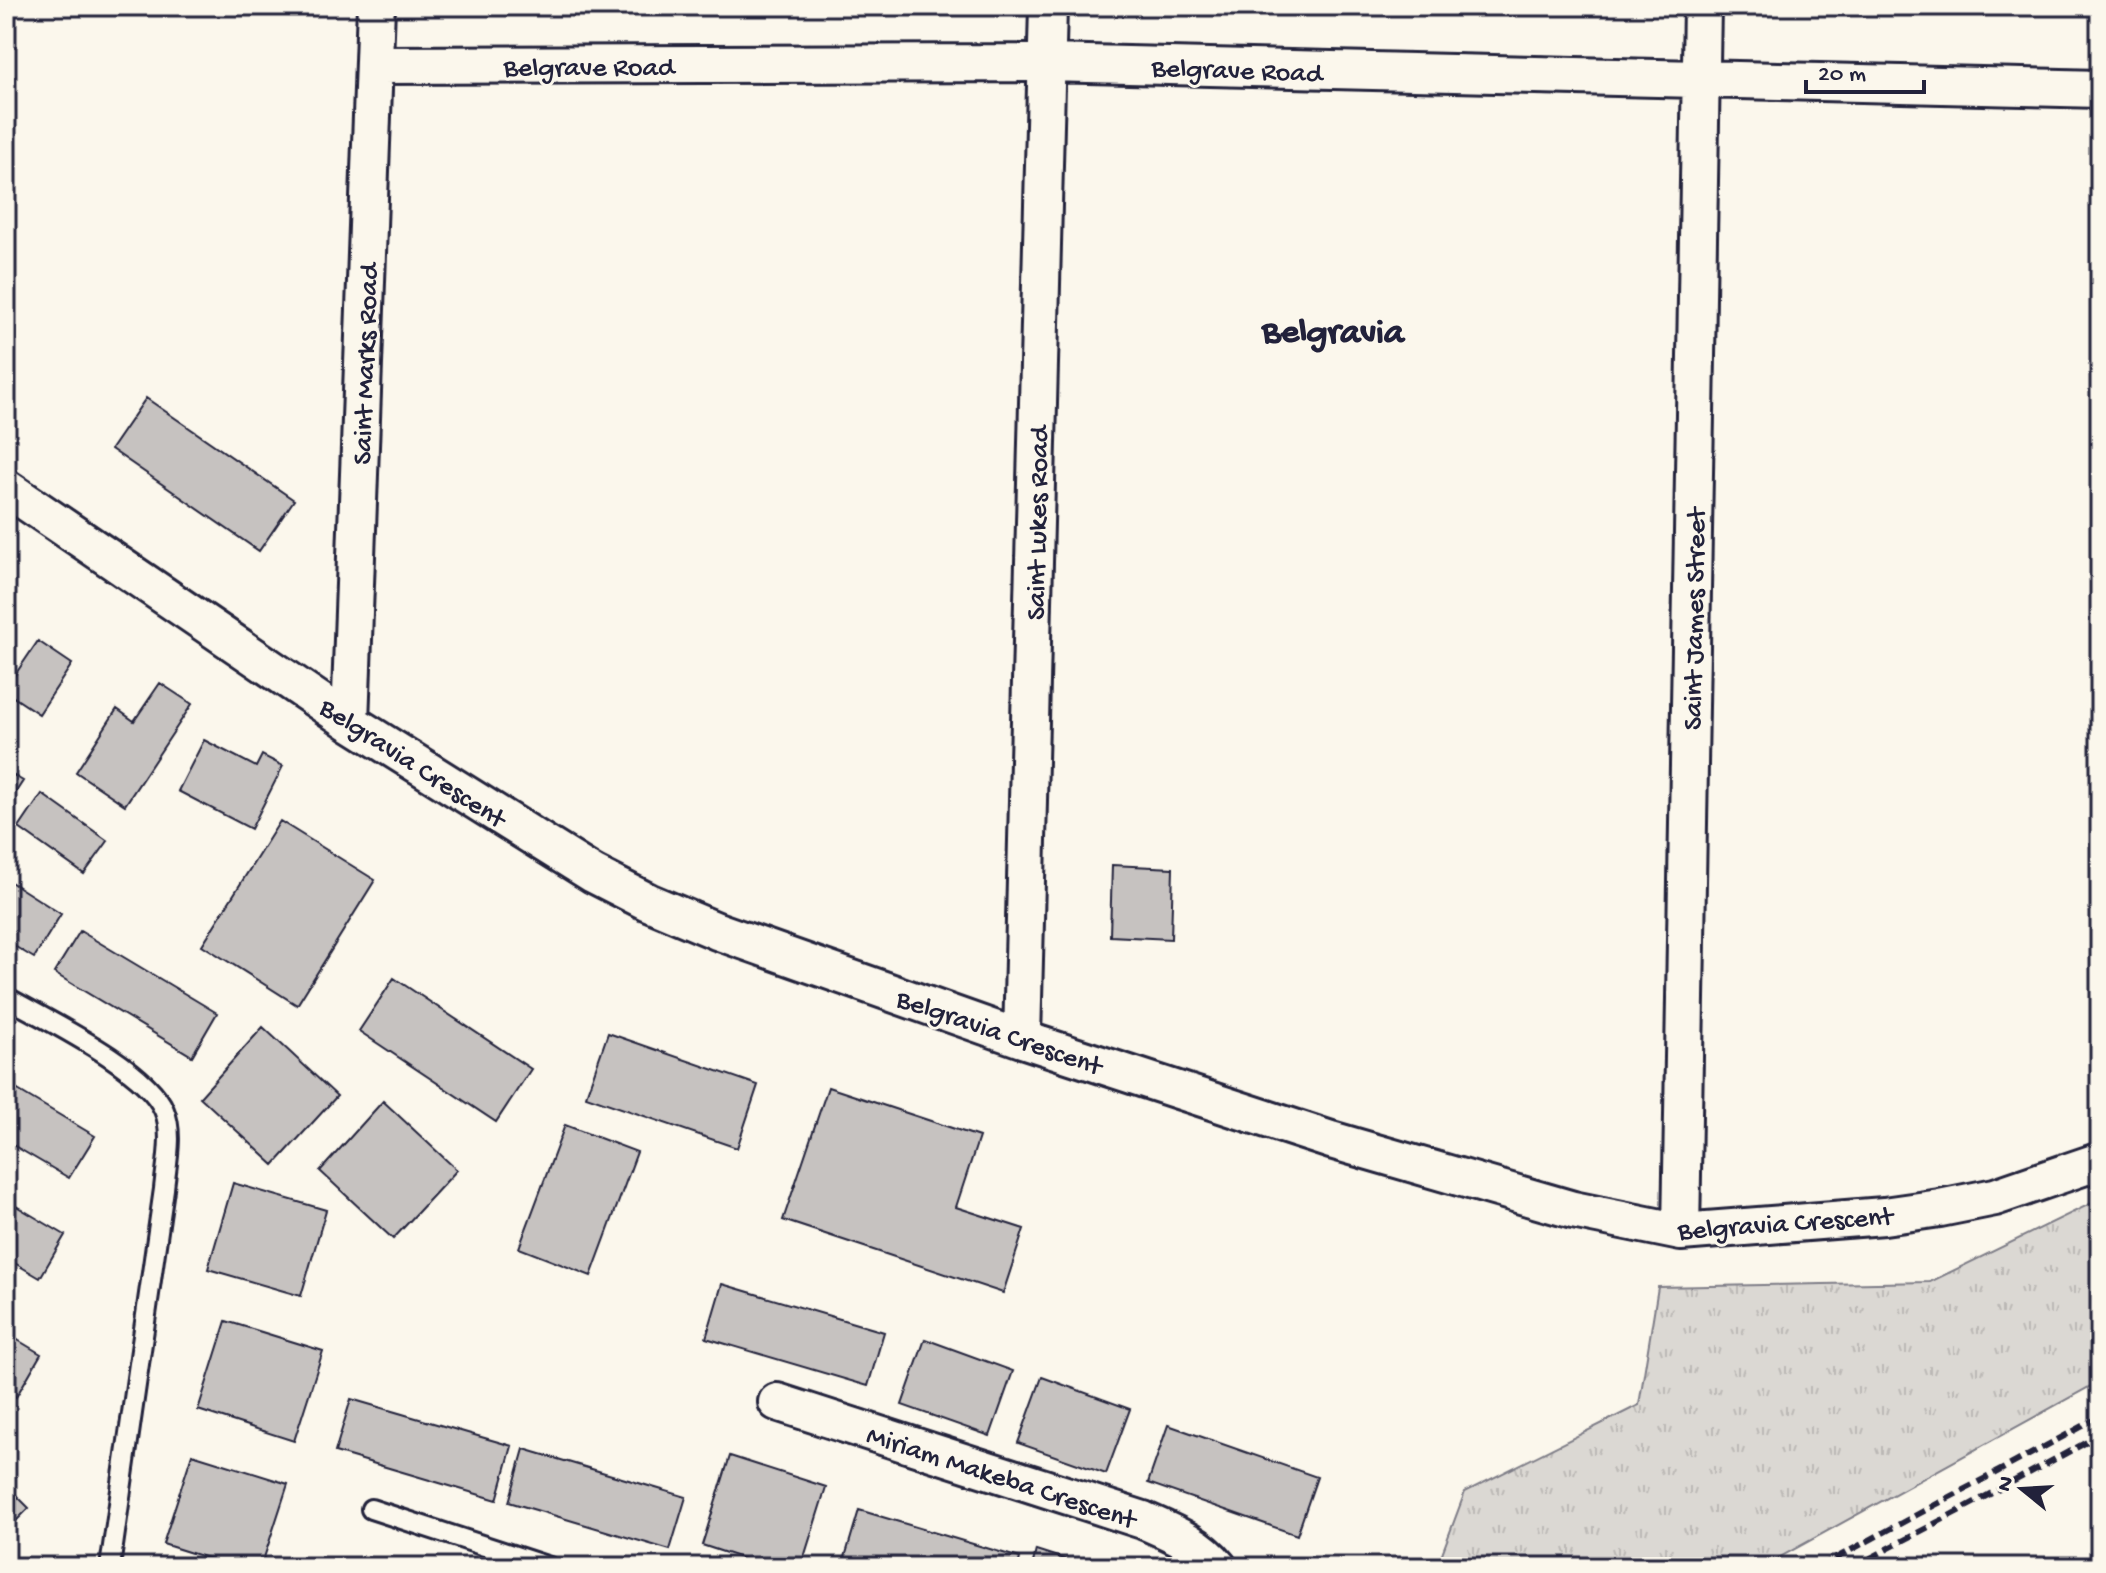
<svg xmlns="http://www.w3.org/2000/svg" width="2106" height="1573" font-family="'Gochi Hand',sans-serif">
  <style>
    .grass { fill: url(#grass-tufts); stroke: #7e7d87; stroke-width: 2 }
    .building { fill: #c6c2c0; stroke: #22223b; stroke-width: 2 }
    .lines { fill: none; stroke-linecap: round; stroke-linejoin: round }
    .lane-casing { stroke: #22223b; stroke-width: 24 }
    .street-casing { stroke: #22223b; stroke-width: 42 }
    .lane { stroke: #fbf7ec; stroke-width: 18 }
    .street { stroke: #fbf7ec; stroke-width: 36 }
    .rail { stroke: #22223b; stroke-width: 6; stroke-dasharray: 12 6; stroke-linecap: butt }
    .labels { text-anchor: middle; stroke-width: 6; stroke-linejoin: round; paint-order: stroke }
    .street-label { font-size: 28px; fill: #22223b; stroke: #fbf7ec }
    .district-label { font-size: 36px; font-weight: bold; fill: #22223b; stroke: #fbf7ec }
  </style>
  <defs>
    <pattern id="grass-tufts" width="24" height="20" patternUnits="userSpaceOnUse" patternTransform="scale(2)"><rect width="24" height="20" fill="#dbd8d3"/><path d="M3 7l-1-3M5 7V3M7 7l1-3M15 17l-1-3M17 17v-4M19 17l1-3" fill="none" stroke="#bcb9b6"/></pattern>
  </defs>
  <rect width="100%" height="100%" fill="#fbf7ec"/>
  <filter id="ink" filterUnits="userSpaceOnUse"><feTurbulence type="fractalNoise" baseFrequency=".0125" numOctaves="2"/><feDisplacementMap in="SourceGraphic" scale="16" xChannelSelector="R" yChannelSelector="G"/><feConvolveMatrix kernelMatrix="1 2 1 2 8 2 1 2 1" color-interpolation-filters="sRGB"/></filter>
  <g filter="url(#ink)">
    <path class="grass" d="M2100,1199v182l-338,186h-325l28,-75 174,-87 19,-118 272,-5z"/>
    <path class="building" d="M146,398l148,102 -35,51 -148,-102z
      M6,615l9,6 -9,14z
      M38,641l34,23 -33,50 -33,-22v-4z
      M160,683l32,21 -67,101 -49,-33 41,-63 17,12z
      M204,740l52,27 6,-12 21,11 -32,63 -73,-38z
      M6,771l17,10 -17,26z
      M42,794l66,47 -24,33 -65,-46z
      M280,821l95,59 -78,125 -95,-60z
      M1112,865l61,3 -2,71 -61,-3z
      M6,879l55,35 -27,44 -28,-17z
      M80,931l137,82 -25,43 -138,-83z
      M394,978l137,91 -35,53 -137,-91z
      M263,1027l74,69 -63,69 -74,-68z
      M608,1033l150,52 -21,63 -151,-52z
      M6,1083l89,53 -26,42 -63,-37z
      M828,1087l151,50 -23,70 68,22 -21,64 -220,-73z
      M383,1101l74,69 -64,69 -73,-68z
      M565,1125l72,27 -46,124 -72,-28z
      M233,1183l93,27 -25,86 -93,-27z
      M6,1200l59,35 -25,43 -34,-20z
      M722,1284l162,48 -16,54 -162,-48z
      M226,1321l97,30 -29,90 -96,-31z
      M6,1333l35,21 -25,43 -10,-6z
      M925,1339l88,32 -23,65 -88,-31z
      M1042,1377l88,32 -24,65 -88,-31z
      M351,1399l161,47 -15,54 -162,-48z
      M1168,1425l149,52 -20,58 -149,-52z
      M524,1449l162,48 -16,53 -161,-48z
      M192,1454l96,30 -27,83h-25l-73,-23z
      M730,1456l96,31 -25,80h-32l-67,-22z
      M6,1485l23,23 -23,23z
      M859,1510l161,48 -2,9h-164l-11,-3z
      M1036,1550l53,17h-57z
      M308,1558l30,9h-32z"/>
    <g class="lines">
      <g class="lane-casing">
        <path id="lane" d="M6,997c40,23 141,71 158,113 10,23 2,56 0,79l-54,378
          M371,1509l178,58"/>
      </g>
      <g class="street-casing">
        <path id="street" d="M375,65l672,-2 1053,26
          M6,488l344,234 243,152 55,28 69,29 305,108 309,101 242,70 108,22 203,-16 56,-8 55,-11 105,-36
          M350,722l26,-716
          M1022,1039l26,-1033
          M1681,1232l21,-1226
          M777,1402l366,118c27,12 56,23 75,47"/>
      </g>
      <use href="#lane" class="lane"/>
      <use href="#street" class="street"/>
      <path class="rail" d="M1819,1567l281,-150
        M1854,1567l246,-132"/>
    </g>
  </g>
  <g class="labels">
    <g class="street-label">
      <text x="589" y="75">Belgrave Road</text>
      <text transform="translate(1237 68) rotate(2)" y="10">Belgrave Road</text>
      <text transform="translate(363 364) rotate(-88)" y="10">Saint Marks Road</text>
      <text transform="translate(1035 523) rotate(-89)" y="10">Saint Lukes Road</text>
      <text transform="translate(1692 619) rotate(-89)" y="10">Saint James Street</text>
      <text transform="translate(414 761) rotate(33)" y="10">Belgravia Crescent</text>
      <text transform="translate(1000 1030) rotate(19)" y="10">Belgravia Crescent</text>
      <text transform="translate(1785 1221) rotate(-4)" y="10">Belgravia Crescent</text>
      <text transform="translate(1002 1475) rotate(18)" y="10">Miriam Makeba Crescent</text>
    </g>
    <g class="district-label">
      <text x="1333" y="341">Belgravia</text>
    </g>
  </g>
  <rect width="2106" height="1573" fill="none" stroke="#fbf7ec" stroke-width="32"/>
  <rect x="16" y="16" width="2074" height="1541" fill="none" stroke="#22223b" stroke-width="3" filter="url(#ink)"/>
  <g transform="translate(2022 1489) rotate(288)" stroke="#fbf7ec" stroke-width="6" paint-order="stroke">
  <path d="M0-6L14 30L0 20L-14 30Z" fill="#22223b"/>
  <text y="-12" font-size="22" font-weight="bold" text-anchor="middle" fill="#22223b">N</text>
  </g>
  <path d="M1806 80v12h118v-12" fill="none" stroke="#22223b" stroke-width="4"/>
  <text x="1818" y="80" font-size="24" fill="#22223b" stroke="#fbf7ec" stroke-width="6" paint-order="stroke">20 m</text>
</svg>
